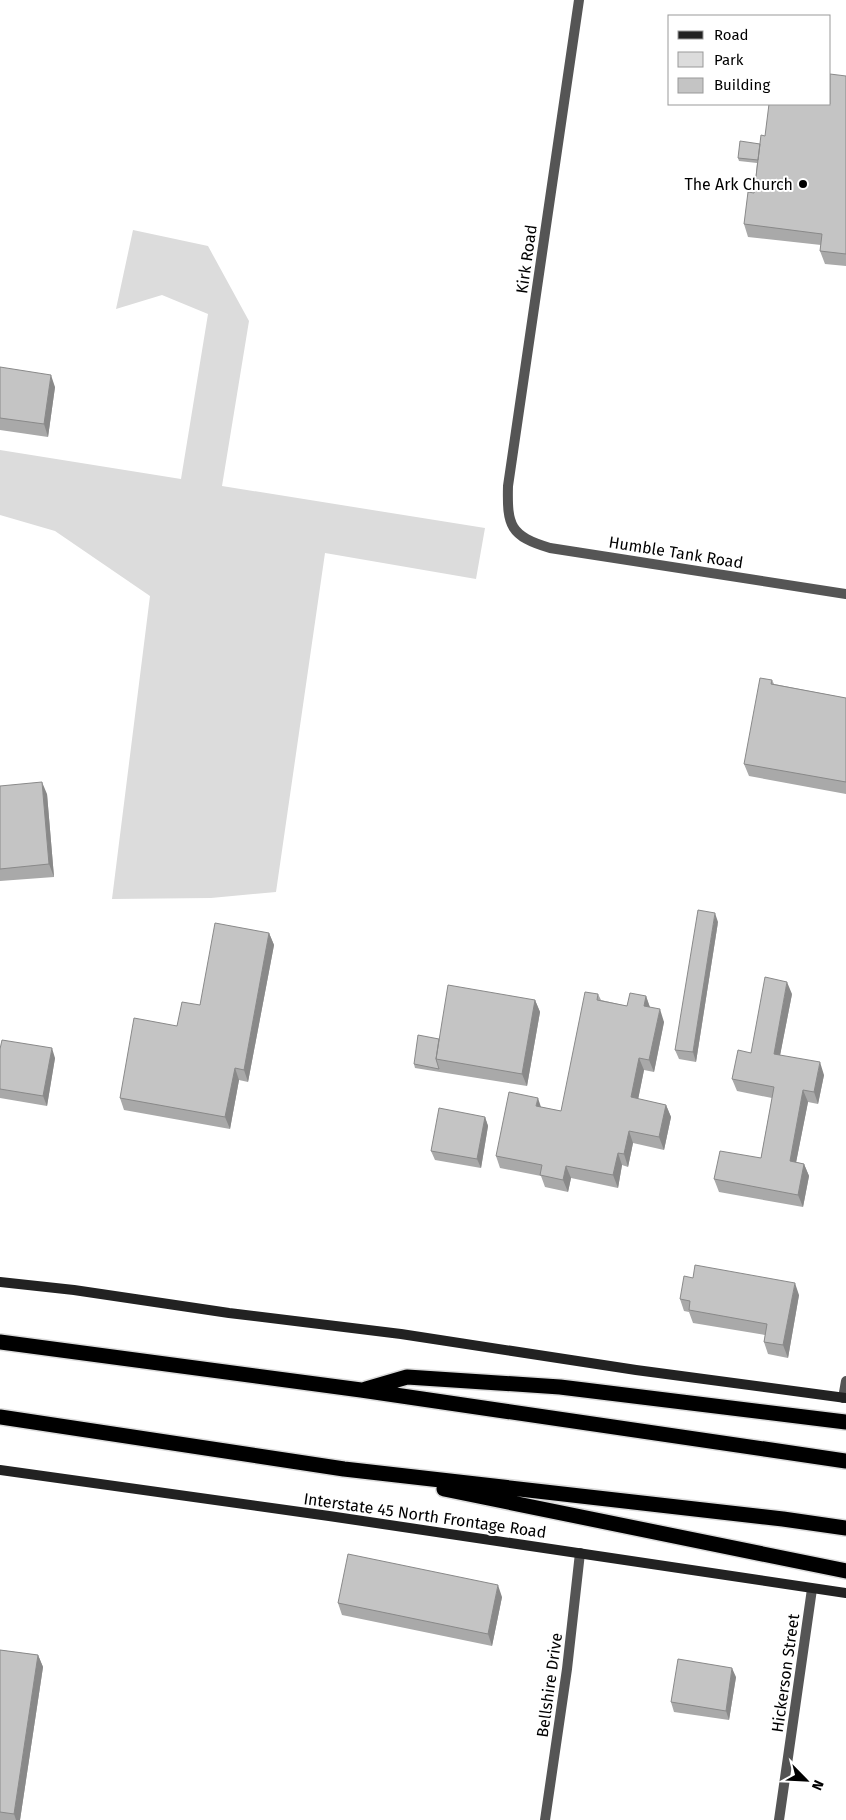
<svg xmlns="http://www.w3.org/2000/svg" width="846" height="1820" font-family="'Fira Sans',sans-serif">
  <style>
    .green { fill: #dcdcdc }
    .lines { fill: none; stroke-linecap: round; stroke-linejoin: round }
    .highway-casing { stroke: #dbdbdb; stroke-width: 18 }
    .street { stroke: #555; stroke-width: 10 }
    .secondary { stroke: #222; stroke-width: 10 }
    .highway { stroke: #000; stroke-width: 15 }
    .wall { fill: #a9a9a9 }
    .shaded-wall { fill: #898989 }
    .building { fill: #c4c4c4; stroke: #898989 }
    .poi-dot { fill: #000; stroke: #fff; stroke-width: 2 }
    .labels { text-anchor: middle; stroke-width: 4; stroke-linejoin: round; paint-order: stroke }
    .poi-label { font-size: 16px; fill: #000; stroke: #fff; text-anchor: end }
    .street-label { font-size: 16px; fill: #000; stroke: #fff }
  </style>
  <rect width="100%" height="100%" fill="#fff"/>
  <path class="green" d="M133,230l75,16 41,75 -27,165 263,42 -9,51 -151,-26 -49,339 -65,6 -99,1 38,-303 -95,-65 -55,-16v-65l181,29 27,-165 -46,-19 -46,14z"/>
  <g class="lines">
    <g class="highway-casing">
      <path id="highway" d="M0,1342l361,48 485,71
        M366,1389l41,-12 153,10 286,35
        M0,1417l344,52 439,50 63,9
        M444,1489l402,82"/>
    </g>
    <path class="street" d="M579,0l-71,486c-1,40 2,50 42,62l296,46
      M843,1398l3,-17
      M545,1820l22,-151 13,-116
      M779,1820l33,-231"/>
    <path class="secondary" d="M0,1282l74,8 155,23 172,21 235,36 210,28
      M0,1470l329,46 517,77"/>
    <use href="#highway" class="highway"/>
  </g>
  <path class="wall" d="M846,76v190l-21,-2 -5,-13 1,-6 -73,-8 -4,-13 10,-31 3,-30 -18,-2 -1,-3 22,-14 5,-8z
    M0,367l55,20 -7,50 -48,-7z
    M772,680l2,4 72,14v96l-97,-18 -5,-12z
    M0,786l47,8 7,83 -54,4z
    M718,922l-22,140 -17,-3 -4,-9z
    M269,933l5,12 -26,137 -9,-2 -9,49 -106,-19 -4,-12 80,-93z
    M598,994l3,6 26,6 19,-10 4,11 14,15 -10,50 -10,-2 -6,29 28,6 5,12 -7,33 -31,-7 -5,24 -6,-2 -4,23 -47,-10 -3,14 -23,-5 -4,-11 -41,-8 -4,-12 45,-49 20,4z
    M792,994l-12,61 44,20 -6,29 -10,-2 -12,60 8,2 5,12 -6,31 -84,-15 -5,-13 47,-21 11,-60 -35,-7 -5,-12z
    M535,1000l5,12 -13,74 -112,-18 -1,-4z
    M0,1049l55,9 -8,48 -47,-8z
    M485,1117l3,9 -7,42 -46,-8 -4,-9z
    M799,1295l-11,63 -20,-4 -4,-12 1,-7 -72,-12 -4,-11 -5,-1 -4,-12z
    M502,1597l-10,49 -150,-31 -4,-12z
    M0,1650l38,5 5,12 -23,153h-20z
    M736,1677l-7,43 -55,-8 -3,-10z"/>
  <path class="shaded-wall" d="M51,375l4,12 -7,50 -4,-13z
    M42,782l5,12 7,83 -5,-13z
    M715,913l3,9 -22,140 -3,-10z
    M269,933l5,12 -26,137 -4,-12z
    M787,982l5,12 -14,72 -4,-12z
    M646,996l4,12 -6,-2z
    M535,1000l5,12 -13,74 -5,-12z
    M660,1009l4,13 -10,50 -5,-12z
    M52,1048l3,10 -8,48 -4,-10z
    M639,1058l5,12 -8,40 -5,-13z
    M820,1062l4,13 -6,29 -4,-12z
    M235,1068l4,12 -9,49 -5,-12z
    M803,1090l5,12 -14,71 -4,-12z
    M538,1098l4,12 -6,-4z
    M666,1105l5,12 -7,33 -5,-13z
    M485,1117l3,9 -7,42 -4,-9z
    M629,1131l4,12 -5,24 -4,-13z
    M618,1153l4,12 -4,23 -5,-13z
    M804,1164l5,12 -6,31 -5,-12z
    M566,1166l5,12 -3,14 -5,-12z
    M795,1283l4,12 -11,63 -5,-13z
    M498,1585l4,12 -10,49 -4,-12z
    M38,1655l5,12 -23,153h-4l-2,-6z
    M732,1668l4,9 -7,43 -3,-9z"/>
  <path class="building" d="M830,74l16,2v178l-26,-3 2,-17 -78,-10 4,-32 6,1 7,-58 4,1 4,-32h61z
    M740,141l20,3 -2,16 -20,-2z
    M0,367l51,8 -7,49 -44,-6z
    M760,678l12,2 -1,4 75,14v84l-102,-18z
    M42,782l7,82 -49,5v-83z
    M698,910l17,3 -22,139 -18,-2z
    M215,923l54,10 -25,137 -9,-2 -10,49 -105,-19 14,-80 43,8 5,-24 18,3z
    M765,977l22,5 -13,72 46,8 -6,30 -11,-2 -13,71 14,3 -6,31 -84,-16 6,-28 41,7 13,-71 -42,-8 6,-29 13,3z
    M448,985l87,15 -13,74 -86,-15z
    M585,992l13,2 -1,6 30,6 3,-13 16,3 -2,10 16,3 -11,51 -10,-2 -8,39 35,8 -7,32 -30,-6 -5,23 -6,-1 -5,22 -47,-9 -3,14 -23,-5 2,-10 -46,-9 13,-64 29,6 -2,8 25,5z
    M418,1035l21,4 -3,20 3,10 -25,-5z
    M2,1040l50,8 -9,48 -43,-7v-40z
    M439,1108l46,9 -8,42 -46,-8z
    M695,1265l100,18 -12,62 -19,-3 3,-18 -78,-14 1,-9 -10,-2 4,-23 9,2z
    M348,1554l150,31 -10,49 -150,-31z
    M0,1650l38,5 -24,159 -14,-2z
    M678,1659l54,9 -6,43 -55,-9z"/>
  <circle class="poi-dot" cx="803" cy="184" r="5"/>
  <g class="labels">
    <g class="poi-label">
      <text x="793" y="190">The Ark Church</text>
    </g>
    <g class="street-label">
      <text transform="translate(526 259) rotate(-82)" y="6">Kirk Road</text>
      <text transform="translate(676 552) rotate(9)" y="6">Humble Tank Road</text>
      <text transform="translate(425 1515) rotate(8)" y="6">Interstate 45 North Frontage Road</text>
      <text transform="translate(785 1673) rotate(-82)" y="6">Hickerson Street</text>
      <text transform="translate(549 1685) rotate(-82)" y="6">Bellshire Drive</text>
    </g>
  </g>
  <rect x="668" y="15" width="162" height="90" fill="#ffffff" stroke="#999999"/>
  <rect x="678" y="31" width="25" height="8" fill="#222222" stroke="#999999"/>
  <text x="714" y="40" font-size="15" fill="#000000">Road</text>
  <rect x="678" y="52" width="25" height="15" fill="#dcdcdc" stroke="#999999"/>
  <text x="714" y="65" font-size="15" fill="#000000">Park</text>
  <rect x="678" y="78" width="25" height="15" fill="#c4c4c4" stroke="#999999"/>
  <text x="714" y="90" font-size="15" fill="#000000">Building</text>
  <g transform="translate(806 1780) rotate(114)" stroke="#ffffff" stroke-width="4" paint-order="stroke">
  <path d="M0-4L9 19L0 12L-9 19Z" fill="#000000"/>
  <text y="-8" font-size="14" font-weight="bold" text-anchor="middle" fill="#000000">N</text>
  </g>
</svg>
